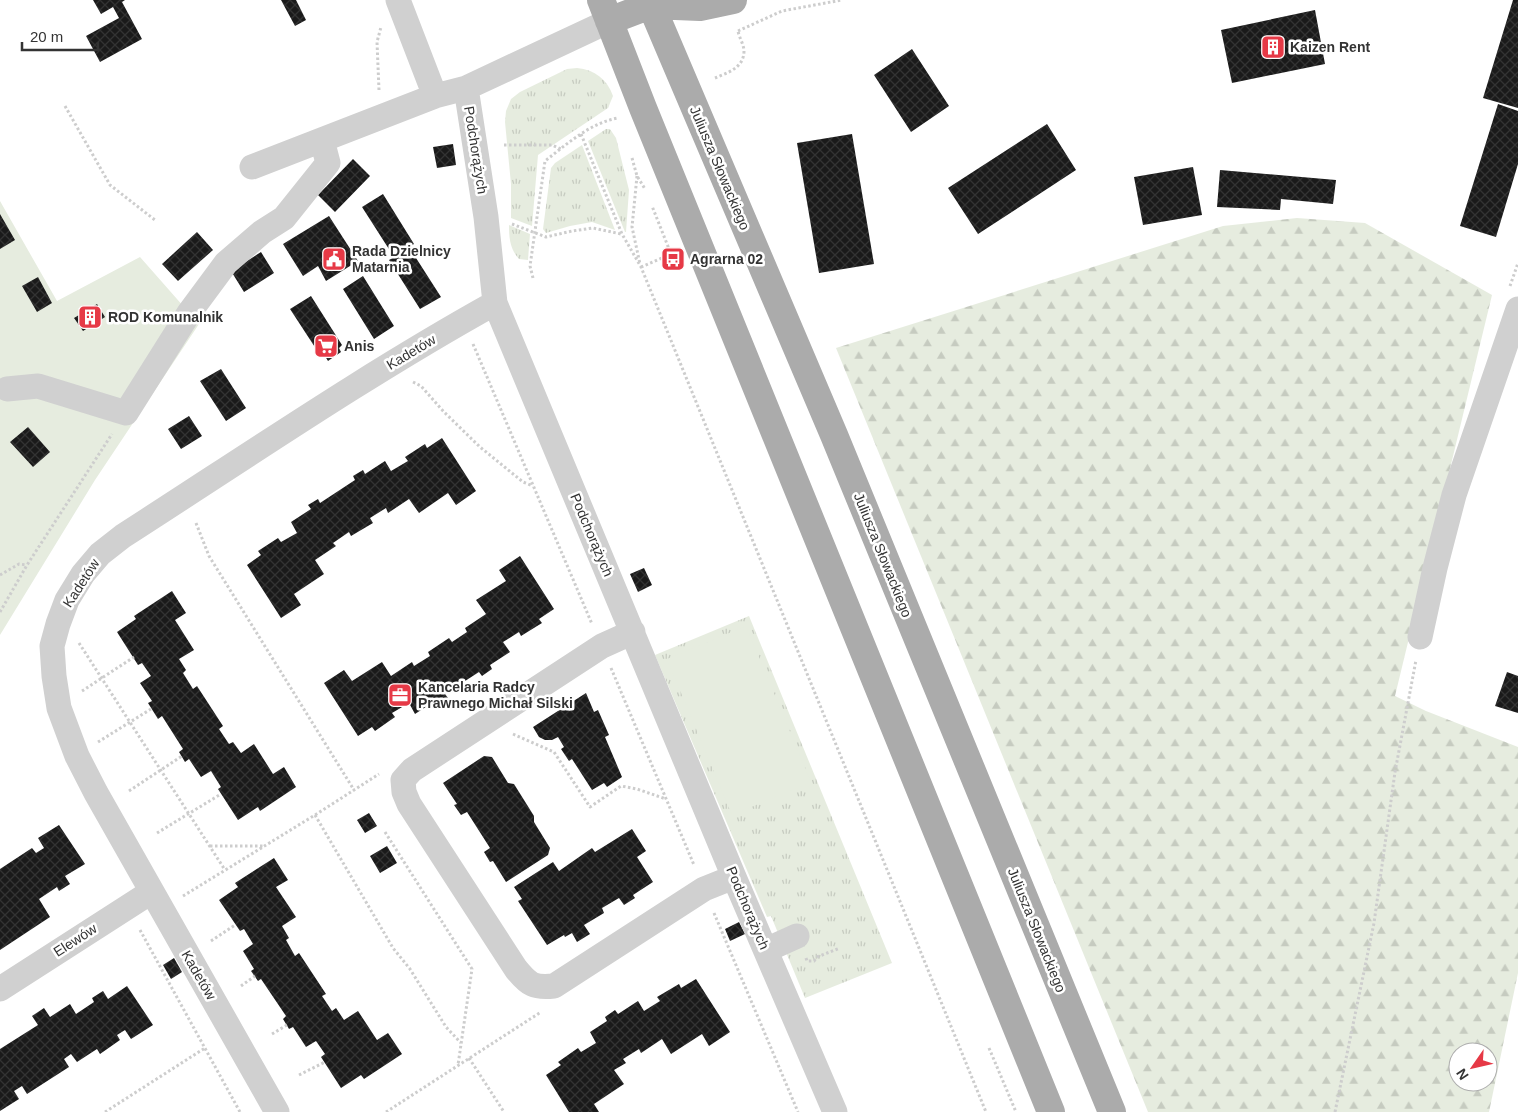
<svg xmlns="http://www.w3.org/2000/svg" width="1518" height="1112" font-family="Helvetica,sans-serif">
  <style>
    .grass { fill: url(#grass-tufts) }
    .forest { fill: url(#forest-firs); fill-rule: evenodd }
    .garden { fill: #e6ecdf }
    .building { fill: url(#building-cross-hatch) }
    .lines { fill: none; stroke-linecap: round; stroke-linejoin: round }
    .path { stroke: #cdcdcd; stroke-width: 3; stroke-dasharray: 2.5 2.5; stroke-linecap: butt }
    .minor { stroke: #d0d0d0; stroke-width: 25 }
    .major { stroke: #ababab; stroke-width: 28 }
    .labels { text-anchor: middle; stroke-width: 5; stroke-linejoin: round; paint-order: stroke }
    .poi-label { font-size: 14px; font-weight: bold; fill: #333; stroke: #fff; text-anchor: start }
    .street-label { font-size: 14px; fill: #333; stroke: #fff }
  </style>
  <defs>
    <pattern id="grass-tufts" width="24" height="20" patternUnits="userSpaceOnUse" patternTransform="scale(1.25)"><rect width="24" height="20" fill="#e6ecdf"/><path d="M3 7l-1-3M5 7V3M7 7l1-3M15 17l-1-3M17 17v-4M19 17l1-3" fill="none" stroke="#c6cbc0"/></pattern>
    <pattern id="forest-firs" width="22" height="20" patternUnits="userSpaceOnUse" patternTransform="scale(1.25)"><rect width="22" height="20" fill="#e6ecdf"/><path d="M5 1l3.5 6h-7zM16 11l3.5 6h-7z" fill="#c6cbc0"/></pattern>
    <pattern id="building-cross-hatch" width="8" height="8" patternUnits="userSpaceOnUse" patternTransform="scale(1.25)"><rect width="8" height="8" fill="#1a1a1a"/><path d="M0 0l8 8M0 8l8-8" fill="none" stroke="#333"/></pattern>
  </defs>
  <rect width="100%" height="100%" fill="#fff"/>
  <path class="grass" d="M577,68c18,2 30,11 36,28l-5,12 -70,47 -6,71 -21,-8v-34l-6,-62 1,-11 5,-12 9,-7 47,-23z
    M606,129h4l6,9 13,52 -3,42h-1l-37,-91z
    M582,145l33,85 -23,-8 -22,4 -24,7 -3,-4 8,-61 4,-5z
    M509,225l21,9 -2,26 -9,-1c-9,-10 -10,-21 -10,-34z
    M749,616l143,347 -87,35 -34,-82 -4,1 -112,-262z"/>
  <path class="forest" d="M1297,218l68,5 127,72 -97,401 31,15 92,36v226l-29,139h-341l-312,-764 387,-122zM1458,1052h30v30h-30z"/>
  <path class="garden" d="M0,201l57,100 83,-44 59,67 -104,156 -95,155z
    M746,626l65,156 -79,33 -65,-156z"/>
  <path class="building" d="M93,0h32l-3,2 20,37 -42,23 -14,-26 33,-18 -6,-11 -12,7z
    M281,0h15l10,20 -11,6z
    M1513,0h5v108l-35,-10z
    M1315,10l10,54 -93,19 -11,-53z
    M912,49l37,57 -38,26 -37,-57z
    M1498,104l20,7v53l-22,73 -36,-11z
    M1047,124l29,46 -98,64 -30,-46z
    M852,134l22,130 -55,9 -22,-130z
    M453,144l3,21 -19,3 -4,-21z
    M353,159l17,17 -35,36 -17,-17z
    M1193,167l9,48 -59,10 -9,-48z
    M1220,170l116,10 -3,24 -52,-5 -1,11 -63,-3z
    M383,194l31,50 -5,3 32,50 -21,12 -31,-49 5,-3 -32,-50z
    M0,214l15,26 -15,9z
    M329,216l29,45 -32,20 -8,-15 -15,10 -20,-32z
    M197,232l16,18 -35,31 -16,-17z
    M261,252l13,21 -30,19 -13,-21z
    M363,276l31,50 -20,13 -31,-50z
    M38,277l14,26 -15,9 -15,-26z
    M311,296l31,49 -3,3 2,4 -13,9 -3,-5 -3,2 -32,-49z
    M97,304l8,13 -22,14 -9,-13z
    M221,369l25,39 -20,13 -26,-40z
    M189,416l13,20 -21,13 -13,-20z
    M28,427l22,25 -17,15 -23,-25z
    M442,438l34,53 -20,14 -8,-12 -29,20 -10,-14 -21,14 -2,-5 -16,10 3,5 -22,13 -2,-4 -16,11 3,3 -21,14 9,14 -30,20 7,11 -20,13 -34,-53 14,-10 -3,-4 20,-13 3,4 16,-9 -6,-11 20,-13 -3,-4 10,-6 2,4 35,-23 -2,-4 10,-6 2,4 20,-13 6,10 17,-10 -3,-4 20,-13 2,4z
    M520,556l34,53 -15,10 3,4 -21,13 -2,-4 -16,10 7,10 -20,13 2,4 -10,7 -3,-4 -34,22 3,4 -10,7 -3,-4 -20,13 -6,-11 -17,10 3,4 -20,14 -3,-4 -14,9 -34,-53 20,-13 8,11 30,-19 9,14 21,-14 2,4 16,-10 -2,-4 21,-14 3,4 15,-10 -2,-4 21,-14 -10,-14 30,-19 -7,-11z
    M644,568l8,17 -14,7 -8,-18z
    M172,591l14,22 -11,7 19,30 -15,9 7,11 -3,3 10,16 4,-3 26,40 -4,3 10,15 4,-2 8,11 13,-9 19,30 11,-7 12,20 -36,24 -2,-4 -20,13 -20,-31 3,-2 -10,-16 -10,6 -12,-18 -4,3 -6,-10 4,-3 -21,-33 -4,3 -10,-16 4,-2 -12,-18 11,-7 -9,-13 -4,2 -21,-33 19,-13 -2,-3z
    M1507,672l11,4v37l-23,-7z
    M586,693l8,19 4,-2 11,25 -4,2 17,40 -15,10 -3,-4 -12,7 -20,-31 -3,2 -8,-12 3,-2 -6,-10 -6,3h-7l-6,-3 -6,-10z
    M484,756l8,1 16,26 6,1 20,32v6l16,26 -2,7 -42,27 -13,-21 -3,1 -6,-10 6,-4 -23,-36 -6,3 -7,-10 3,-1 -14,-21z
    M369,813l8,13 -12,7 -8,-13z
    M59,825l26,39 -20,12 5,8 -11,7 -2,-4 -18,12 11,18 -50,33v-81l32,-21 4,5 8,-5 -6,-10z
    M632,829l14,22 -9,6 16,25 -20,13 2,3 -11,7 -5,-7 -17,10 2,5 -20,12 6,9 -13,8 -5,-9 -7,4 -1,-2 -17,10 -29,-44 4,-2 -8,-12 39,-25 6,9 33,-23 3,4z
    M387,846l10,17 -17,10 -10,-17z
    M274,858l14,22 -12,7 20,30 -14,9 7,12 -3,2 9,16 4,-3 27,41 -4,2 10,15 4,-3 8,12 14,-9 19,29 11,-7 14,21 -38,25 -3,-4 -20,13 -20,-31 4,-3 -9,-13 -10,6 -13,-20 -4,2 -6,-10 3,-3 -25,-37 -3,2 -7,-10 3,-2 -11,-18 10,-7 -9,-15 -4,2 -21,-31 19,-13 -3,-4z
    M739,922l6,12 -15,7 -5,-12z
    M174,958l8,14 -11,7 -8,-14z
    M696,979l34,53 -21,14 -7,-12 -31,20 -9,-15 -21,14 -2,-4 -16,10 3,4 -12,7 10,14 -30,20 5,8h-30l-23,-37 15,-10 -3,-3 20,-14 3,4 15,-9 -6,-11 17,-11 -2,-4 10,-7 3,4 20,-13 6,10 16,-10 -3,-4 22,-13 2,4z
    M127,986l26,39 -22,14 -6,-9 -8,5 3,5 -20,14 -3,-5 -20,13 -6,-8 -7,5 5,8 -42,27 -5,-8 -8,5 5,8 -19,12v-62l38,-24 -6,-9 12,-8 6,9 20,-13 6,10 18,-12 -2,-4 11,-7 5,8z"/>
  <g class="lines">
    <path class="path" d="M738,31l44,-20 60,-11
      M715,78c12,-5 29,-10 29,-27 0,-6 -5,-14 -6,-20
      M379,90l-2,-48 4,-15
      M65,106l45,79 45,35
      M581,134l41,100 19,33 345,845
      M504,145h48l9,4
      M632,158l5,18 8,13
      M637,176l-5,51 8,37
      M512,224l34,13 26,-6 21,-3 28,6
      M641,267l30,-13 -19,-48
      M533,278l-3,-12 15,-105c22,-17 45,-38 73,-43
      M1510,286l8,-23
      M473,344l119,280
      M413,382l8,4 23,26 36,35 43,35 10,4
      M196,523l13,33 145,234
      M0,575l19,-11 8,1
      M0,612l27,-47 85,-131
      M79,643l146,227
      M611,668l83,197
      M82,691l52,-34
      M513,734l41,18 36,55 31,-21 16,3 29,10
      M98,742l53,-33
      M129,791l53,-35
      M315,815l78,133 17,21 36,58 15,16
      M385,832l87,137 -14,96
      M157,833l64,-39
      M210,846h54
      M183,896l132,-81 64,-41
      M714,913l84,199
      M140,930l100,182
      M211,941l24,-16
      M806,958l1,3h7l3,-4 23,-9
      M241,986l14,-10
      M272,1034l15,-9
      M989,1048l27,64
      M469,1058l35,54
      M299,1075l26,-13
      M105,1112l100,-64
      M386,1112l155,-100
      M1335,1112l39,-189 21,-151 21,-112"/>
    <path class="minor" d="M398,0l37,96
      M466,88l20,129 9,86 239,574 101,235
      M252,167l183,-71 31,-8 143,-67
      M7,389l31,-3 88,27 63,-100 37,-50 36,-31 22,-14 44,-55 -6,-23
      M633,632l-31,14 -190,124 -9,10 1,12 5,12 107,165c13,16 18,19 38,17l150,-97 30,-12
      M1420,637l15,-69 19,-73 64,-186
      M766,950l31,-14
      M0,989l151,-97
      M277,1112l-181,-319 -19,-37 -18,-48 -5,-32 -2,-30 6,-22 9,-24 16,-26 17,-20 23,-18c123,-79 244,-162 372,-233"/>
    <path class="major" d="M601,0l42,108 408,1004
      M649,0l185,435 278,677
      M651,5l49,2 33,-7
      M609,21l42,-16 6,-5"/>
  </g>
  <defs>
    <g id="building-square" transform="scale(1.25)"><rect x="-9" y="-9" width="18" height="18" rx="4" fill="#e63946" stroke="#fff"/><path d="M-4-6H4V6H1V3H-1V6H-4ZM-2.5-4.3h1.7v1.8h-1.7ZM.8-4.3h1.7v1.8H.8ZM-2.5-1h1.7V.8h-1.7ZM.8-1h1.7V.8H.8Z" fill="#fff"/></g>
    <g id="civic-square" transform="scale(1.25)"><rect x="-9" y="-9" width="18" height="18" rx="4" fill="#e63946" stroke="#fff"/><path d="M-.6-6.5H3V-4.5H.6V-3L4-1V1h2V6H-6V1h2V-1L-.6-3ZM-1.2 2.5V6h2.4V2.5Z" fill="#fff"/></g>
    <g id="bus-square" transform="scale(1.25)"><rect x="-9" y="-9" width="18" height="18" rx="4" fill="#e63946" stroke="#fff"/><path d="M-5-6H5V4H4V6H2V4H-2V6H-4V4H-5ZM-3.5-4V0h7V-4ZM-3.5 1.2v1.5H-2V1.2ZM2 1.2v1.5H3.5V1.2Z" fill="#fff"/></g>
    <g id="supermarket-square" transform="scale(1.25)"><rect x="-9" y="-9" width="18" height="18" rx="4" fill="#e63946" stroke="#fff"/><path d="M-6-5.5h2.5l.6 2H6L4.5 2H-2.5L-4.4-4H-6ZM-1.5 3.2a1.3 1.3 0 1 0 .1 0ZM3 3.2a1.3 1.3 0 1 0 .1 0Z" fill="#fff"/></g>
    <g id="office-square" transform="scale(1.25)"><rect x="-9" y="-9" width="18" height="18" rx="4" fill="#e63946" stroke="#fff"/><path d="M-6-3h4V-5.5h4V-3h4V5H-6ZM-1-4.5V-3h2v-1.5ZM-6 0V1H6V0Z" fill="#fff"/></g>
  </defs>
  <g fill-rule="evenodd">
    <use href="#building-square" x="1273" y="47"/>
    <use href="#civic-square" x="334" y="259"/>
    <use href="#bus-square" x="673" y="259"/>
    <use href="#building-square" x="90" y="317"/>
    <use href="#supermarket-square" x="326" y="346"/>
    <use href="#office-square" x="400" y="695"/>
  </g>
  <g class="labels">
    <g class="poi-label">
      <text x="1290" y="52">Kaizen Rent</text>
      <text x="352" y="256">Rada Dzielnicy<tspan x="352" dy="16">Matarnia</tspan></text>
      <text x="690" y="264">Agrarna 02</text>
      <text x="108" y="322">ROD Komunalnik</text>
      <text x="344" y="351">Anis</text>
      <text x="418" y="692">Kancelaria Radcy<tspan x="418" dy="16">Prawnego Michał Silski</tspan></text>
    </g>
    <g class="street-label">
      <text transform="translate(476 150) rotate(81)" y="5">Podchorążych</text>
      <text transform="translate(720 168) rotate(67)" y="5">Juliusza Słowackiego</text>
      <text transform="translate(411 352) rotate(-31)" y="5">Kadetów</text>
      <text transform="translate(592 535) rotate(67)" y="5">Podchorążych</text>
      <text transform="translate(883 555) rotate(68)" y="5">Juliusza Słowackiego</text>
      <text transform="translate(81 583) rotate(-57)" y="5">Kadetów</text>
      <text transform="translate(748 908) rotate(67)" y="5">Podchorążych</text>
      <text transform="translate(1037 930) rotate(68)" y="5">Juliusza Słowackiego</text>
      <text transform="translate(75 940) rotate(-33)" y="5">Elewów</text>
      <text transform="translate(199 975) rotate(60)" y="5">Kadetów</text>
    </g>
  </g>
  <g transform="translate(1473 1067) rotate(236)"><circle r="24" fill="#ffffff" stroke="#adadad"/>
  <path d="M0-4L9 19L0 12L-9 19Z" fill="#e63946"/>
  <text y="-8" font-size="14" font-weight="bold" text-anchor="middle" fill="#333333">N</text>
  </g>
  <path d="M22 42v8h76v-8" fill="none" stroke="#333333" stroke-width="2.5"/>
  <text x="30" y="42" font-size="15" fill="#333333" stroke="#ffffff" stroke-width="4" paint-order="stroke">20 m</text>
</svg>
